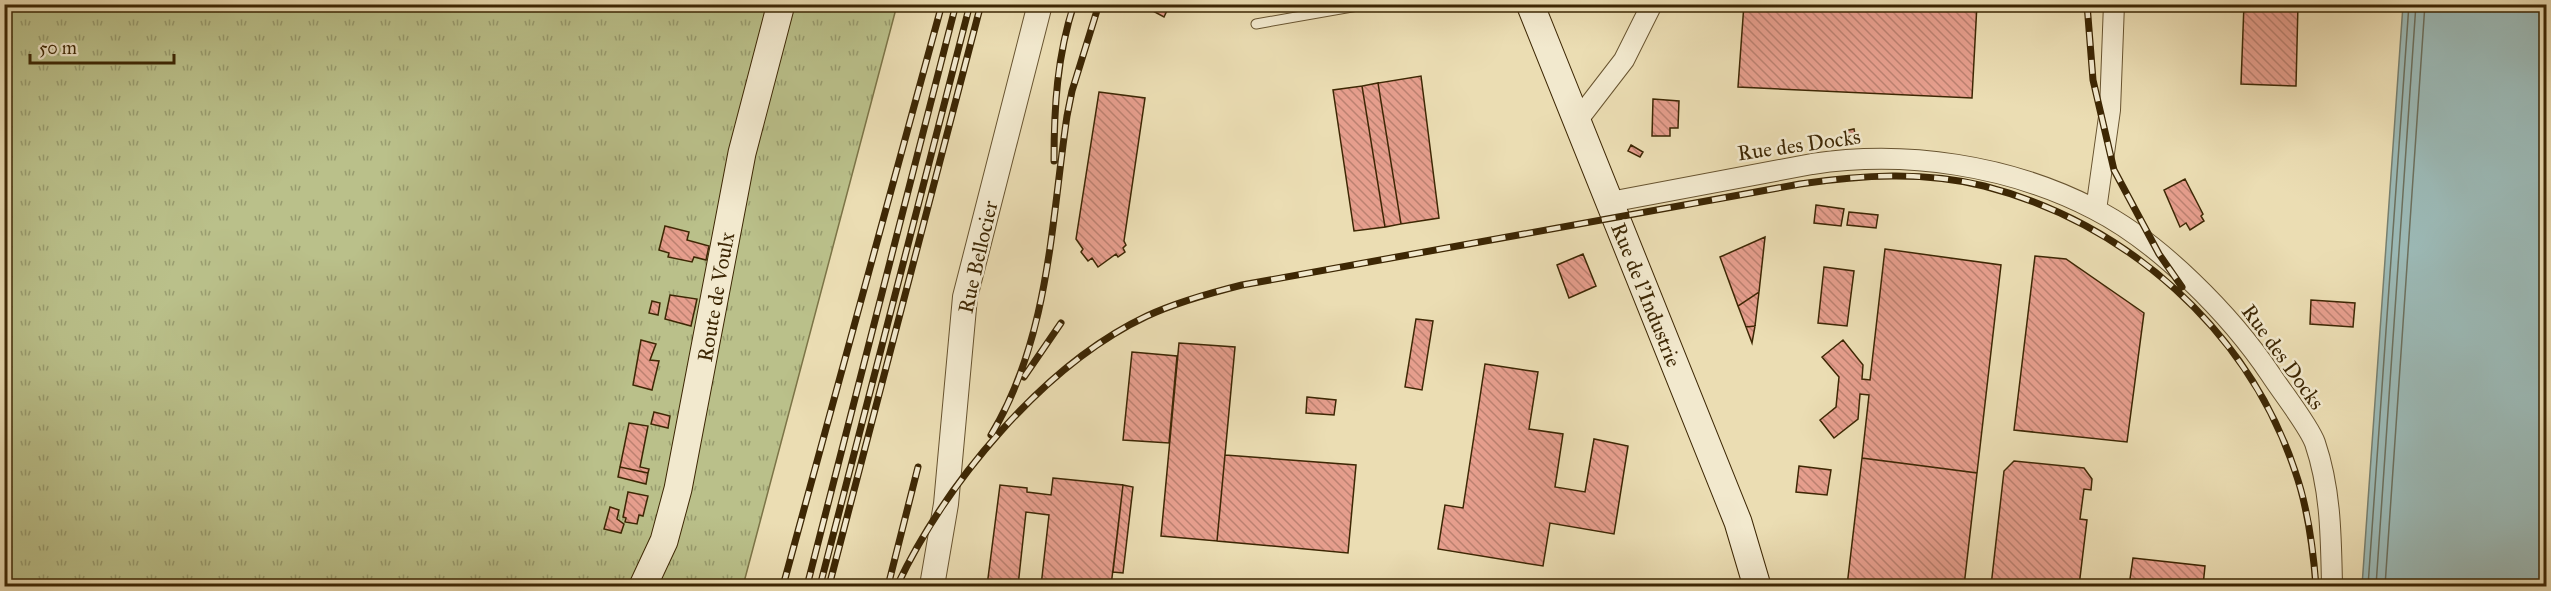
<svg xmlns="http://www.w3.org/2000/svg" width="2551" height="591" font-family="'IM FELL Great Primer',serif">
  <style>
    .grass { fill: url(#grass-tufts); stroke: #7c7447; stroke-width: 1.5 }
    .water { fill: #9cbab7; stroke: #767f6f; stroke-width: 1.5 }
    .lines { fill: none; stroke-linecap: round; stroke-linejoin: round }
    .shore { stroke: #6c705e; stroke-width: 1.5 }
    .building { fill: url(#building-back-hatch); stroke: #3d2704; stroke-width: 1.5 }
    .service-casing { stroke: #685430; stroke-width: 11 }
    .minor-casing { stroke: #685430; stroke-width: 22 }
    .tertiary-casing { stroke: #685430; stroke-width: 26 }
    .secondary-casing { stroke: #3d2704; stroke-width: 29 }
    .service { stroke: #f2e9ce; stroke-width: 9 }
    .minor { stroke: #f2e9ce; stroke-width: 20 }
    .tertiary { stroke: #f2e9ce; stroke-width: 24 }
    .secondary { stroke: #f2e9ce; stroke-width: 27 }
    .rail-casing { stroke: #3d2704; stroke-width: 7 }
    .rail { stroke: #f2e9ce; stroke-width: 4.5; stroke-dasharray: 14; stroke-linecap: butt }
    .labels { text-anchor: middle; stroke-width: 5; stroke-linejoin: round; paint-order: stroke }
    .street-label { font-size: 21px; fill: #3d2704; stroke: #f2e9ce }
  </style>
  <defs>
    <pattern id="grass-tufts" width="24" height="20" patternUnits="userSpaceOnUse" patternTransform="scale(1.5)"><rect width="24" height="20" fill="#bac08a"/><path d="M3 7l-1-3M5 7V3M7 7l1-3M15 17l-1-3M17 17v-4M19 17l1-3" fill="none" stroke="#989c6f"/></pattern>
    <pattern id="building-back-hatch" width="6" height="6" patternUnits="userSpaceOnUse" patternTransform="scale(1.5)"><rect width="6" height="6" fill="#e69e8d"/><path d="M-1 5l2 2M0 0l6 6M5-1l2 2" fill="none" stroke="#bc8171"/></pattern>
  </defs>
  <rect width="100%" height="100%" fill="#ebddb3"/>
  <filter id="stains"><feTurbulence type="fractalNoise" baseFrequency=".00333" numOctaves="4"/><feColorMatrix values="0 0 0 0 .2 0 0 0 0 .09 0 0 0 0 .02 0 0 0 .5 -.17"/></filter>
  <radialGradient id="worn" r=".72"><stop offset=".6" stop-color="#630" stop-opacity="0"/><stop offset="1" stop-color="#630" stop-opacity=".3"/></radialGradient>
  <path class="grass" d="M4,5h893l-154,581h-539l-9,-4 -2,4h-188z"/>
  <path class="water" d="M2403,5h143v581h-184z"/>
  <g class="lines">
    <path class="shore" d="M2368,586l41,-582
      M2376,586l40,-582
      M2385,586l40,-582"/>
  </g>
  <path class="building" d="M1140,4h30l-6,13z
    M1744,4h233l-5,94 -234,-11z
    M2244,4h54l-2,82 -55,-2z
    M1421,76l18,142 -38,6 -23,-141z
    M1378,83l23,141 -16,3 -23,-141z
    M1362,86l23,141 -31,4 -21,-141z
    M1099,92l46,6 -21,143 2,4 -3,3 2,4 -7,5 -2,-3 -18,13 -6,-9 -4,3 -7,-9 2,-3 -7,-10z
    M1653,99l26,2 -1,27h-8v8h-18z
    M1854,129l1,5 -9,2 -2,-5z
    M1631,145l12,7 -3,5 -12,-6z
    M2185,179l18,35 -2,2 3,5 -14,9 -4,-7 -6,4 -16,-37z
    M1816,205l28,4 -3,17 -27,-3z
    M1849,212l29,3 -2,13 -29,-3z
    M665,226l24,6 -2,8 22,6 -3,14 -12,-3 -2,5 -24,-5 1,-4 -10,-3z
    M1765,237l-6,55 -21,14 -18,-49z
    M1885,249l116,16 -24,208 -115,-15 7,-63 -9,-1 -2,25 -24,19 -14,-18 16,-13 3,-30 -17,-20 21,-17 20,25 -1,14 8,1z
    M1583,254l13,32 -27,12 -12,-33z
    M2035,256l31,3 78,54 -17,129 -113,-12z
    M1824,267l30,4 -7,55 -29,-3z
    M1759,292l-4,34 -9,1 -8,-21z
    M670,295l27,4 -6,27 -26,-7z
    M2311,300l44,3 -2,24 -43,-3z
    M652,301l8,2 -2,12 -9,-2z
    M1416,319l17,2 -11,69 -17,-3z
    M1755,326l-3,17 -6,-16z
    M641,340l15,4 -6,16 9,1 -7,29 -19,-5z
    M1179,343l56,4 -18,194 -56,-5z
    M1132,352l45,4 -8,87 -46,-3z
    M1485,364l53,8 -9,57 34,5 -8,53 30,5 9,-53 34,7 -14,88 -64,-11 -7,43 -105,-17 7,-44 18,3z
    M1307,397l29,3 -2,15 -28,-2z
    M654,412l16,4 -2,12 -17,-4z
    M629,423l19,3 -8,41 9,2 -1,4 -28,-6z
    M1225,455l131,10 -8,88 -131,-12z
    M1862,458l115,15 -13,113h-117z
    M2014,461l70,7 8,11 -1,11 -7,-1 -4,30 7,1 -8,66h-88l13,-115z
    M1799,466l32,4 -4,25 -31,-3z
    M620,467l28,6 -2,11 -28,-7z
    M1053,478l70,7 -12,101h-70l8,-71 -23,-3 -8,74h-31l13,-101 27,3v4l24,3z
    M1123,485l10,2 -10,86 -10,-1z
    M628,492l20,4 -5,20 -4,-1 -2,9 -12,-2 1,-4 -3,-1z
    M610,507l9,3 -2,9 7,5 -3,9 -17,-4z
    M2133,558l72,8 -2,20h-74z"/>
  <g class="lines">
    <g class="service-casing">
      <path id="service" d="M1256,24l113,-20"/>
    </g>
    <g class="minor-casing">
      <path id="minor" d="M1577,121l47,-61 28,-56
        M1610,202l202,-38c94,-14 197,1 282,45 65,33 137,106 177,166 11,17 38,51 44,68 16,47 16,95 17,143
        M2096,210l14,-100 4,-106"/>
    </g>
    <g class="tertiary-casing">
      <path id="tertiary" d="M932,586l14,-82 19,-207 75,-293"/>
    </g>
    <g class="secondary-casing">
      <path id="secondary" d="M1530,4l208,518 19,64
        M643,586l21,-45 14,-52 64,-336 39,-149"/>
    </g>
    <use href="#service" class="service"/>
    <use href="#minor" class="minor"/>
    <use href="#tertiary" class="tertiary"/>
    <use href="#secondary" class="secondary"/>
    <g class="rail-casing">
      <path id="rail" d="M2087,4l6,76 21,90 45,84 23,33
        M1054,161c0,-53 3,-105 20,-157
        M1024,377l37,-54
        M991,435c58,-96 60,-210 76,-319l5,-25 27,-87
        M783,586l159,-582
        M807,586l149,-582
        M820,586l150,-582
        M829,586l152,-582
        M888,586l30,-119
        M897,586c48,-102 146,-221 250,-270 30,-14 63,-23 95,-31l558,-101c61,-9 124,-13 184,2 143,37 264,144 311,285 13,37 18,76 21,115"/>
    </g>
    <use href="#rail" class="rail"/>
  </g>
  <g class="labels">
    <g class="street-label">
      <text transform="translate(1799 145) rotate(-8)" y="7">Rue des Docks</text>
      <text transform="translate(978 257) rotate(-77)" y="7">Rue Bellocier</text>
      <text transform="translate(1646 295) rotate(68)" y="7">Rue de l'Industrie</text>
      <text transform="translate(716 297) rotate(-80)" y="7">Route de Voulx</text>
      <text transform="translate(2283 357) rotate(54)" y="7">Rue des Docks</text>
    </g>
  </g>
  <rect width="2551" height="591" fill="none" stroke="#ebddb3" stroke-width="24"/>
  <rect x="6" y="6" width="2539" height="579" fill="none" stroke="#3d2704" stroke-width="3"/>
  <rect x="12" y="12" width="2527" height="567" fill="none" stroke="#3d2704" stroke-width="1.5"/>
  <path d="M30 54v9h144v-9" fill="none" stroke="#3d2704" stroke-width="3"/>
  <text x="39" y="54" font-size="18" fill="#3d2704" stroke="#f2e9ce" stroke-width="4.5" paint-order="stroke">50 m</text>
  <rect width="100%" height="100%" filter="url(#stains)"/>
  <rect width="100%" height="100%" fill="url(#worn)"/>
</svg>
